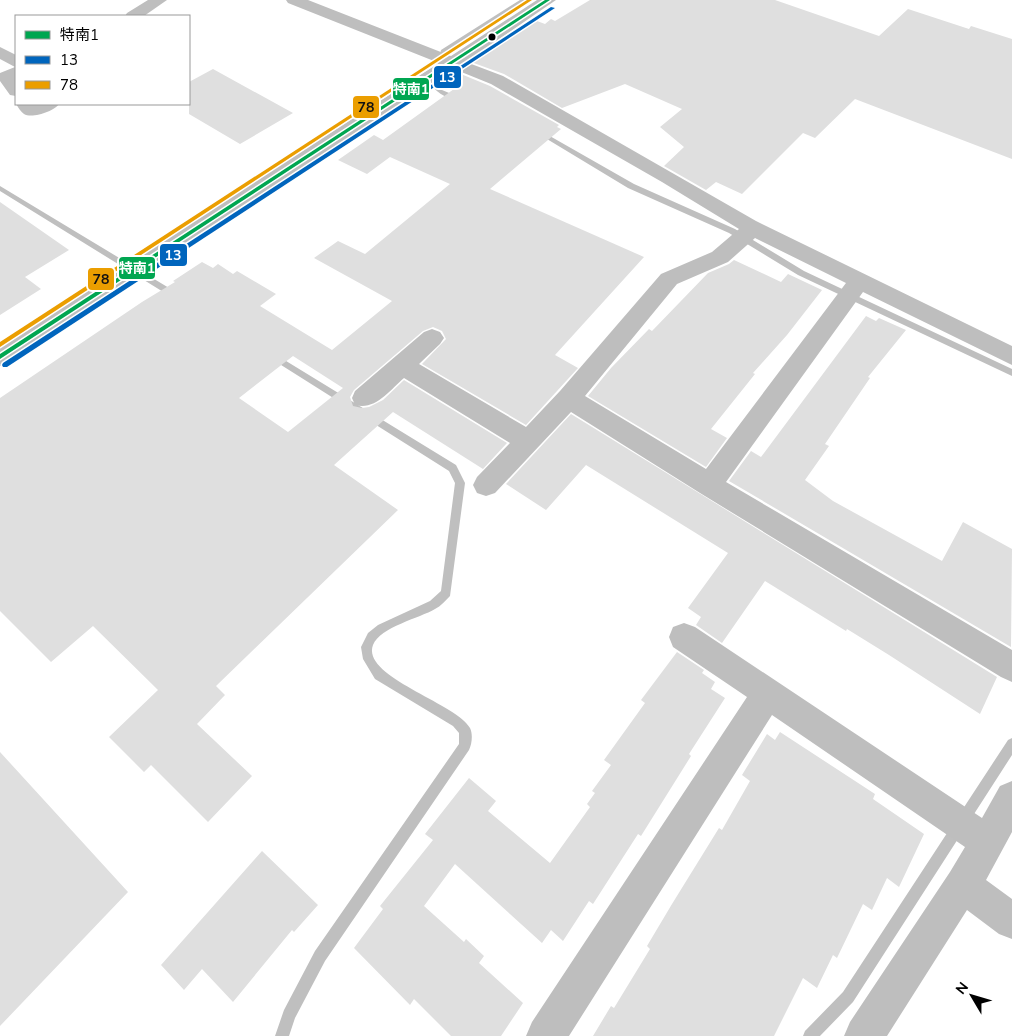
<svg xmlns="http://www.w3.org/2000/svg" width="1012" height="1036" font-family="'Nunito Sans','Noto Sans JP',sans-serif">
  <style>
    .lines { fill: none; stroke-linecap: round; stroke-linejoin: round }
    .stream { fill: #bfbfbf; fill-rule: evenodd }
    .building { fill: #dfdfdf; fill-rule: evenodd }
    .street { fill: #bebebe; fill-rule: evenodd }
    .bus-1-casing { stroke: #fff; stroke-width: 3 }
    .bus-2-casing { stroke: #fff; stroke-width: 3 }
    .bus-3-casing { stroke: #fff; stroke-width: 3 }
    .bus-1 { fill: #00a651; fill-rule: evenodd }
    .bus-2 { fill: #0065bd; fill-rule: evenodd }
    .bus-3 { fill: #eb9e00; fill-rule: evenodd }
    .bus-dot { fill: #000; stroke: #fff; stroke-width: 2 }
    .line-badge { stroke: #fff; stroke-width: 2 }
    .badge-label { font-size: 14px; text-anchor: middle; font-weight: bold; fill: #fff }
    .pale-badge-label { font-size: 14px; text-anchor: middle; font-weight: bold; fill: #111 }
  </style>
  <rect width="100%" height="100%" fill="#fff"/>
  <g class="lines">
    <path class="stream" d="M520,0h7l-81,52 -8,34 4,4 19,8v2c-10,1 -23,-6 -29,-14l9,-36z
      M537,131h4l93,53 101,45 69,42 208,98v7l-214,-101 -69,-42 -101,-45 -91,-55z
      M0,186l179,108v4h-6l-173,-107z
      M273,353l183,112 9,18 -15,113c-5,5 -9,10 -15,13 -15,9 -55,18 -62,36 -12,32 83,58 97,83 3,6 2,16 -1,22l-144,211 -30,57 -6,18h-14l9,-26 31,-59 144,-207v-11l-6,-7 -78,-47 -12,-20 -2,-12 7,-14 10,-8 52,-24 11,-10 14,-108 -6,-12 -179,-113 -1,-2 1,-2z
      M1012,738v17l-159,247 -33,34h-17l2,-5 38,-39 165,-252z"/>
  </g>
  <path class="building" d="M590,0h185l104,36 29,-27 61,20 2,-3 41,13v120l-157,-60 -40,39 -12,-5 -61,61 -26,-12 -10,8 -42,-24 20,-19 -24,-20 22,-18 -57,-25 -63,24 -58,-34 -33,-12 66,-41 8,3 6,-5 4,2z
    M213,69l80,44 -53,31 -51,-30v-32z
    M456,72l34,14 69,39 -2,2 4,2 -71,60 154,68 -89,98 23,13 -52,57 -104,-61 24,-25 -4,-8 -9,-4 -10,4 -69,59 -4,7 3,9 9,2 7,-1 14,-7 21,-20 103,63 -24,26 -90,-57 -59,53 64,45 -182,176 9,9 -28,29 55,52 -44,46 -57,-57 -7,7 -35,-35 49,-47 -65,-64 -42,36 -51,-51v-213l142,-96 33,-20 -2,-1 29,-19 11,6 5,-4 15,10 4,-3 39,23 -16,12 72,44 60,-49 -78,-43 24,-17 27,13 85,-70 -60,-27 -23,17 -29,-14 36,-25 9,5 71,-51 -9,-4 8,-6 -6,-2zM293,356l50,32 -55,44 -49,-34z
    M0,202l69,48 -44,27 16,12 -41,26z
    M734,260l47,22 7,-8 34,16 -35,45 -34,38 2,1 -44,55 16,9 -21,29 -118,-71 23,-28 38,-39 3,2 56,-58 21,-9z
    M866,316l10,5 3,-3 27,12 -38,47 2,1 -45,66 4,2 -24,34 28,21 109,60 21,-39 49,27 -1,98 -282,-166 22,-30 10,6z
    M571,414l426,263 -17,37 -91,-59 -42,-26 -1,2 -81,-50 -43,62 -26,-18 5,-8 -13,-9 40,-55 -142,-88 -40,45 -40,-26z
    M677,652l27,18 -2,3 13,9 -4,7 14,9 -36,56 2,2 -50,80 -3,-2 -45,70 -4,-3 -26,40 -12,-11 -9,13 -87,-79 -31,42 40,36 2,-3 18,17 -5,7 44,40 -22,33h-50l-37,-37 -4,6 -56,-57 29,-39 -3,-3 53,-66 -8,-6 44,-56 27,23 -8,10 62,52 40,-56 -3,-3 8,-11 -3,-2 19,-26 -7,-5 41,-57 -4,-3z
    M780,732l95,62 -2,5 51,35 -25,53 -12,-9 -15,32 -9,-6 -26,54 -4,-3 -16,33 -14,-10 -29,58h-181l18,-30 3,2 36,-59 -3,-3 25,-42 47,-76 3,2 28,-49 -8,-6 25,-41 8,6z
    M0,752l128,140 -128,134z
    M262,851l56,54 -24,27 -2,-2 -59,72 -31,-33 -18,21 -23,-25z"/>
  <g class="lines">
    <path class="street" d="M148,0h19l-23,16h-19l2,-3z
      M286,0h22l143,56 86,-56h19l-90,62 37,14 253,145 256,125v19l-149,-73 -137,190 286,168v32l-11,-5 -301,-184 -129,-81 -76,81 -9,3 -9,-3 -4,-8 4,-8 33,-34 -106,-65c-14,12 -29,33 -49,27l-3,-7 3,-7 69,-59 8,-3 8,3 4,6 -4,6 -21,20 107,63 34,-36 101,-117 51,-22 27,-23 -77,-47 -171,-98 -37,-15 -446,294 -8,3v-21l439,-282 -151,-60zM755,238l91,45 -140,186 -121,-73 92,-112 51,-22z
      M0,47l16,8v41l-6,-1 -10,-14v-8l15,-6 -15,-8z
      M16,104v-1l43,1c-4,7 -27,15 -35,10 -3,-2 -6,-7 -8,-10z
      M684,623l11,4 287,191 18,-32 12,-5v51l-26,48 26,19v40l-13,-5 -32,-24 -80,126h-43l6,-14 100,-150 15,-25 -193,-132 -203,321h-43l6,-14 215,-325 -74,-50 -4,-10 4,-10z"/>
    <g class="bus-1-casing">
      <path id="bus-1" d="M545,0h5l-550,359v-5z"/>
    </g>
    <g class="bus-2-casing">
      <path id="bus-2" d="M551,7l4,1 -548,359h-4l-1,-2 1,-2z"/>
    </g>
    <g class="bus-3-casing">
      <path id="bus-3" d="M527,0h5l-532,347v-5z"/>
    </g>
    <use href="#bus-1" class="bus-1"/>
    <use href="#bus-2" class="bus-2"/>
    <use href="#bus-3" class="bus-3"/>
  </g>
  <circle class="bus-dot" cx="492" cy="37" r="4.5"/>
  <g class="line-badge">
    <rect x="433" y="65" width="29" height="24" rx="5" fill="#0065bd"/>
    <rect x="392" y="77" width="38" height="24" rx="5" fill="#00a651"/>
    <rect x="352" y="95" width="28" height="24" rx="5" fill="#eb9e00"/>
    <rect x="159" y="243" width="29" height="24" rx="5" fill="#0065bd"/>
    <rect x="118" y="256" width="38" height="24" rx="5" fill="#00a651"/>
    <rect x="87" y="267" width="28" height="24" rx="5" fill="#eb9e00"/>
  </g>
  <g class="badge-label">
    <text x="447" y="82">13</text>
    <text x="411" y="94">特南1</text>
    <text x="173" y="260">13</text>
    <text x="137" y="273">特南1</text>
  </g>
  <g class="pale-badge-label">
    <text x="366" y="112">78</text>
    <text x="101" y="284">78</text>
  </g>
  <rect x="15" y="15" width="175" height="90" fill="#ffffff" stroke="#999999"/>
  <rect x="25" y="31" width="25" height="8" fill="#00a651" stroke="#999999"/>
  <text x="60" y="40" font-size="15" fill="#000000">特南1</text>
  <rect x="25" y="56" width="25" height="8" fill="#0065bd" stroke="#999999"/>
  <text x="60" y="65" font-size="15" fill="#000000">13</text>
  <rect x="25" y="81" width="25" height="8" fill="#eb9e00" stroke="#999999"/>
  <text x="60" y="90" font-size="15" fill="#000000">78</text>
  <g transform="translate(972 996) rotate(308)" stroke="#ffffff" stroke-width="4" paint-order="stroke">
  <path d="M0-4L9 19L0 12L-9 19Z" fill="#000000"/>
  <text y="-8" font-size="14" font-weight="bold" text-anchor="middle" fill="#000000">N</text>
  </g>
</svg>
